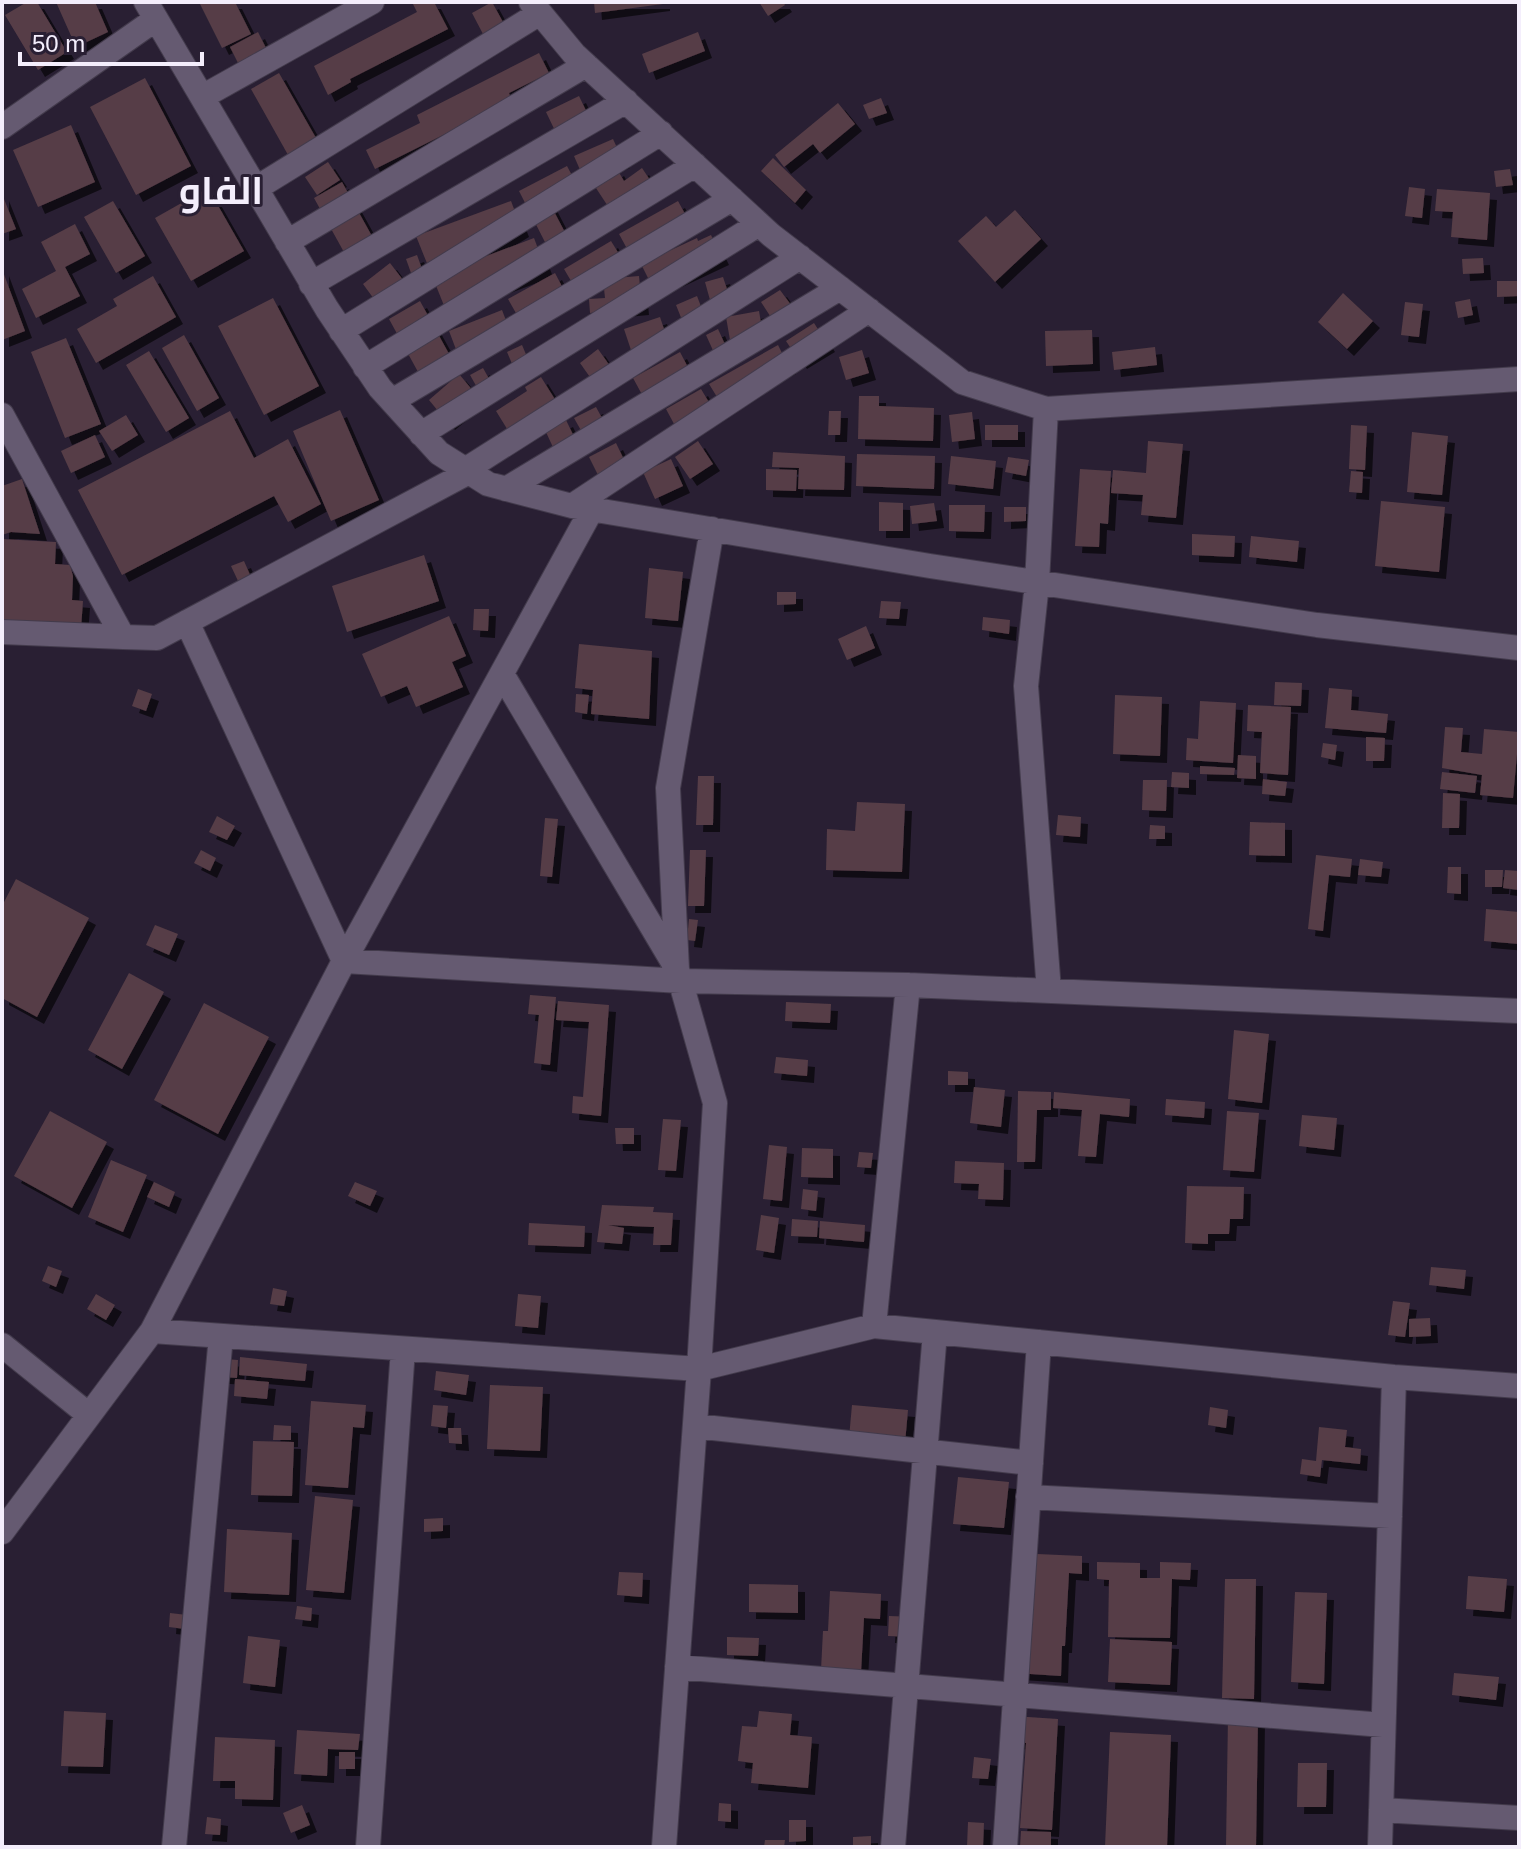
<svg xmlns="http://www.w3.org/2000/svg" width="1521" height="1849" font-family="Arial,Cairo,sans-serif">
  <style>
    .building { fill: #563d46; filter: url(#shadow) }
    .lines { fill: none; stroke-linecap: round; stroke-linejoin: round }
    .minor-casing { stroke: #433b4c; stroke-width: 26 }
    .minor { stroke: #655a71; stroke-width: 24 }
    .labels { text-anchor: middle; stroke-width: 6; stroke-linejoin: round; paint-order: stroke }
    .town-label { font-size: 38px; font-weight: bold; fill: #f4eefc; stroke: #291f33 }
  </style>
  <defs>
    <filter id="shadow"><feDropShadow dx="7" dy="7" stdDeviation="0" flood-color="#0009"/></filter>
  </defs>
  <rect width="100%" height="100%" fill="#291f33"/>
  <path class="building" d="M27,2h10l30,50 -29,18 -33,-55z
    M56,2h39l13,30 -32,15z
    M199,2h36l16,32 -29,14z
    M412,2h22l14,27 -98,50 1,3 -23,13 -14,-29 103,-54z
    M492,2l11,20 -20,12 -11,-21z
    M594,2h69v2l-68,9z
    M759,2h24l2,3 -17,11z
    M258,32l13,26 -28,15 -13,-26z
    M698,32l7,19 -56,22 -7,-19z
    M539,53l10,20 -40,20 5,12 -25,7 -114,57 -9,-19 54,-27 -3,-8z
    M279,73l41,72 -28,17 -41,-73z
    M145,78l46,88 -55,29 -46,-88z
    M579,96l13,27 -33,16 -13,-27z
    M881,98l6,15 -18,6 -6,-14z
    M838,103l17,21 -35,29 -7,-9 -29,23 -9,-12z
    M71,125l24,57 -57,25 -25,-57z
    M613,139l10,22 -39,18 -10,-23z
    M773,158l33,32 -11,13 -34,-32z
    M328,162l12,18 -23,15 -12,-18z
    M567,166l10,19 -29,15 21,40 -20,10 -30,-59z
    M642,168l14,21 -41,28 -21,-32 23,-16 7,12z
    M1510,169l3,16 -17,2 -2,-16z
    M342,182l36,65 -28,16 -36,-65z
    M1409,187l16,2 -3,29 -17,-2z
    M208,188l36,63 -53,30 -36,-63z
    M1437,189l53,4 -3,47 -36,-3 2,-25 -18,-1z
    M2,194l14,35 -14,5z
    M113,201l32,55 -29,17 -32,-56z
    M511,201l11,29 -54,33 66,-25 12,32 -101,38 -29,-72z
    M678,201l12,22 -59,33 -12,-22z
    M1015,210l26,29 -46,43 -37,-41 28,-25 10,11z
    M75,224l15,30 -25,13 15,29 -44,22 -14,-29 34,-18 -15,-29z
    M711,235l11,23 -68,32 -13,-26 56,-26 1,3z
    M611,241l13,21 -47,29 -13,-22z
    M417,255l9,25 -11,4 -9,-25z
    M1483,258l1,15 -21,1 -1,-15z
    M390,263l20,26 -28,21 -19,-26z
    M2,269l23,62 -23,9z
    M555,273l12,23 -46,26 -13,-23z
    M153,276l23,41 -80,46 -19,-34 40,-23 -4,-7z
    M639,276l3,32 -52,5 -1,-14 16,-1 -2,-19z
    M723,277l6,18 -19,5 -5,-18z
    M1497,281h22v15l-22,1z
    M780,290l14,19 -20,13 -13,-20z
    M1343,293l30,28 -26,28 -29,-27z
    M697,296l8,21 -21,8 -8,-20z
    M273,298l46,88 -55,29 -46,-89z
    M1470,299l3,16 -15,3 -3,-16z
    M420,301l34,62 -31,18 -34,-62z
    M1405,302l18,2 -4,33 -18,-2z
    M502,310l8,21 -53,21 -8,-21z
    M759,311l4,24 -33,5 -4,-23z
    M660,317l7,21 -36,12 -7,-21z
    M814,323l14,22 -28,17 -14,-21z
    M718,329l10,22 -12,6 -10,-22z
    M1092,330l1,34 -47,2 -1,-35z
    M184,335l35,63 -22,13 -35,-63z
    M66,338l35,86 -36,14 -34,-86z
    M522,345l9,21 -15,7 -9,-21z
    M778,345l11,22 -67,38 -13,-21z
    M1155,347l2,18 -43,5 -2,-18z
    M598,349l12,17 -18,14 -12,-17z
    M862,350l7,23 -23,7 -7,-23z
    M149,351l40,67 -23,14 -40,-67z
    M680,352l12,23 -47,25 -12,-22z
    M483,368l13,23 -13,7 -13,-23z
    M459,374l20,24 -31,25 -19,-23z
    M541,377l15,24 -47,31 -13,-21 31,-20 -2,-4z
    M701,389l15,25 -36,21 -14,-26z
    M859,396h20v10l55,2 -1,33 -75,-2z
    M596,407l12,22 -21,12 -13,-23z
    M340,410l39,90 -48,21 -38,-90z
    M230,411l24,47 34,-19 33,65 -33,18 -14,-26 -152,79 -44,-85z
    M829,411h12l-1,24h-12z
    M972,412l3,27 -23,3 -3,-27z
    M126,415l12,20 -26,16 -13,-20z
    M566,420l13,27 -21,11 -13,-28z
    M985,425h33v15h-33z
    M1351,425l16,1 -2,44 -16,-1z
    M1412,432l36,4 -6,59 -35,-3z
    M95,435l10,22 -34,16 -10,-22z
    M698,441l15,23 -23,15 -15,-22z
    M1148,441l35,3 -7,74 -35,-3 2,-20 -32,-2 2,-23 33,3z
    M616,443l13,27 -27,13 -13,-26z
    M773,452l72,4 -1,34 -46,-1 1,-21 -27,-1z
    M857,454l78,2 -1,33 -78,-3z
    M951,456l45,5 -3,28 -45,-5z
    M1008,457l21,3 -3,16 -21,-4z
    M671,459l12,27 -28,13 -12,-27z
    M766,469l31,1 -1,21 -30,-1z
    M1080,469l31,2 -3,53 -8,-1 -1,24 -24,-1z
    M1351,471l12,1 -1,21 -13,-1z
    M22,479l18,55 -29,-2 -9,3v-49z
    M1381,501l64,6 -6,65 -64,-6z
    M879,502l24,1v28h-24z
    M934,503l3,18 -25,3 -2,-18z
    M949,505h36l-1,27 -35,-1z
    M1004,507h22v14l-22,1z
    M1192,534l43,2 -1,21 -42,-2z
    M1251,536l48,5 -2,21 -48,-5z
    M2,539l54,3 -1,22 15,1 3,11 -1,24 11,1 -2,27 -79,-5z
    M424,555l15,46 -92,31 -15,-46z
    M244,561l7,16 -12,6 -8,-17z
    M649,568l34,4 -5,49 -33,-3z
    M777,592h19v12l-19,1z
    M881,601l20,1 -2,17 -20,-1z
    M474,609h15l-1,22 -15,-1z
    M449,616l17,40 -14,6 11,25 -47,20 -9,-21 -26,11 -19,-43z
    M983,617l27,3 -1,14 -27,-4z
    M866,626l9,22 -28,12 -9,-21z
    M579,644l73,7 -3,68 -58,-5 2,-24 -18,-2z
    M1275,682l27,1 -1,23 -27,-1z
    M1329,688l23,2 -1,20 37,4 -2,19 -61,-5z
    M138,689l14,5 -6,17 -14,-5z
    M576,694l13,1 -2,19 -12,-2z
    M1115,695l47,2 -2,59 -47,-2z
    M1200,701l36,2 -3,60 -47,-3 1,-22 11,1z
    M1248,705l43,2 -3,68 -28,-2 2,-41 -15,-1z
    M1445,727l18,1 -2,24 21,2 2,-25 35,3 -6,66 -33,-3 2,-20 -40,-7z
    M1366,737l19,1 -1,23h-18z
    M1323,743l14,2 -2,15 -14,-3z
    M1238,755l18,1v23l-19,-1z
    M1200,766l35,2 -1,7 -34,-1z
    M1172,772l17,1v15l-18,-1z
    M1442,772l35,4 -2,17 -35,-4z
    M698,776h16l-1,49h-17z
    M1263,779l24,3 -2,14 -23,-2z
    M1143,780h24l-1,31 -24,-1z
    M1443,793l17,1 -1,34h-17z
    M857,802l48,2 -3,68 -76,-2 1,-41 28,2z
    M1058,815l23,2 -1,20 -24,-2z
    M217,816l18,10 -8,14 -18,-8z
    M545,818l13,1 -6,58 -12,-1z
    M1250,822l35,1v33l-36,-1z
    M1150,825l15,1v13h-16z
    M201,850l15,8 -6,13 -16,-8z
    M690,850h16l-2,56h-16z
    M1316,855l36,4 -2,18 -21,-2 -6,56 -15,-2z
    M1360,859l23,3 -2,15 -23,-2z
    M1448,867h13v27l-14,-1z
    M1485,870h18l-1,17h-17z
    M1505,870l14,1v19l-16,-2z
    M16,879l73,39 -52,99 -35,-19v-92z
    M1486,909l33,3v32l-35,-3z
    M689,919l9,1 -3,21 -8,-1z
    M155,925l23,9 -9,21 -23,-10z
    M129,973l35,19 -42,77 -34,-19z
    M530,995l26,2 -6,68 -16,-2 5,-48 -11,-1z
    M558,1001l51,4 -8,111 -29,-3 1,-17 10,1 6,-75 -33,-2z
    M786,1002l45,2 -1,19 -45,-2z
    M204,1003l65,34 -51,97 -64,-34z
    M1234,1030l35,4 -7,69 -34,-4z
    M776,1057l32,3 -1,16 -33,-3z
    M948,1071l20,1v13h-20z
    M974,1087l31,3 -4,37 -31,-4z
    M1018,1091l33,1v18h-14l-2,52h-18z
    M1054,1092l76,7 -1,18 -29,-3 -4,43 -18,-1 4,-46 -29,-2z
    M1166,1099l39,3 -1,16 -39,-3z
    M50,1111l57,31 -35,66 -58,-32z
    M1227,1111l32,2 -5,59 -31,-2z
    M1302,1115l35,3 -3,32 -35,-4z
    M663,1119l18,1 -5,51 -18,-1z
    M615,1128h19v16h-18z
    M769,1145l18,2 -5,54 -19,-2z
    M802,1148l31,1v29l-32,-1z
    M859,1152l14,1 -2,15 -14,-1z
    M111,1160l36,15 -24,57 -35,-15z
    M955,1161l49,2 -1,37 -25,-1 1,-15 -25,-1z
    M154,1182l21,10 -6,15 -22,-10z
    M355,1182l22,9 -7,15 -22,-10z
    M1187,1186l57,1 -1,32h-13l-1,15h-21v10l-23,-1z
    M803,1189l15,2 -2,20 -15,-2z
    M602,1205l52,2 -1,5 20,1 -2,32h-18l1,-18 -46,-2 16,3 -2,16 -25,-2z
    M761,1215l18,3 -5,35 -18,-3z
    M792,1219l26,2 -1,16 -26,-1z
    M820,1221l45,4 -1,17 -45,-4z
    M529,1223l56,3 -1,21 -56,-2z
    M48,1266l14,5 -6,16 -14,-6z
    M1431,1267l35,3 -2,19 -35,-4z
    M273,1288l14,3 -3,15 -14,-2z
    M96,1294l19,11 -9,15 -19,-11z
    M518,1294l23,2 -3,32 -23,-2z
    M1393,1301l17,2 -5,34 -17,-2z
    M1430,1318l1,18 -22,1v-18z
    M240,1357l67,7 -2,17 -66,-6z
    M211,1358l27,2 -1,18 -27,-2z
    M436,1371l33,4 -3,20 -32,-5z
    M235,1379l34,3 -2,17 -33,-3z
    M490,1385l53,2 -3,64 -53,-2z
    M311,1401l55,4 -2,23 -11,-1 -5,61 -43,-3z
    M433,1405l15,1 -2,22 -15,-2z
    M852,1405l56,5 -3,33 -56,-5z
    M1210,1407l18,3 -2,18 -18,-3z
    M274,1425l17,1v14h-18z
    M1319,1427l28,3 -2,17 16,2 -1,15 -38,-4 -2,17 -20,-3 2,-15 14,2z
    M448,1428h13l1,16 -13,-1z
    M253,1441l41,1 -2,54 -41,-1z
    M958,1477l51,5 -5,46 -51,-4z
    M315,1496l38,4 -9,93 -38,-3z
    M443,1518v13l-19,1v-13z
    M227,1529l65,4 -3,62 -65,-3z
    M1037,1554l45,2v18l-13,-1 -4,73h-3l-1,30 -46,-3 5,-111 17,1z
    M1097,1562l43,1v15h20v-16l31,1 -1,17 -18,-1 -2,59 -62,-1 1,-57 -12,-1z
    M619,1572l24,1 -1,24 -25,-2z
    M1468,1576l39,3 -3,33 -38,-3z
    M1225,1579h31l-2,120 -32,-1z
    M749,1584l49,1v28l-49,-1z
    M830,1591l51,3 -1,25 -16,-1 -3,54 -40,-2 2,-39h5z
    M1295,1592l32,1 -3,91 -33,-2z
    M297,1606l15,2 -1,13 -16,-2z
    M170,1613l17,2 -2,14 -16,-2z
    M889,1616l27,1 -1,20 -27,-1z
    M248,1636l32,4 -5,47 -32,-4z
    M727,1637l32,1 -1,18 -31,-1z
    M1110,1639l62,3 -2,43 -62,-3z
    M1454,1673l45,4 -3,23 -44,-5z
    M64,1711l42,2 -3,54 -42,-1z
    M759,1711l33,3 -2,21 22,2 -4,51 -57,-5 2,-20 -15,-2 4,-35 15,1z
    M1013,1716l45,3 -6,111 -32,-2 6,-85 -15,-1z
    M1228,1717h30l-2,130h-30z
    M297,1730l63,4 -2,16 -30,-1 -1,27 -33,-2z
    M1110,1732l61,3 -4,112h-62z
    M215,1737l60,3 -2,60 -38,-1v-18h-22z
    M339,1752h16v17h-16z
    M974,1757l17,2 -3,20 -16,-1z
    M1298,1763h29l-1,44h-29z
    M719,1803l12,1v18l-13,-1z
    M302,1805l8,20 -19,8 -8,-20z
    M207,1817l14,2 -1,16 -15,-1z
    M789,1820h17v21l-17,1z
    M968,1822l16,1 -1,24h-16z
    M1021,1831l30,1v15h-31z
    M871,1836v11h-18v-10z
    M765,1840h20l-1,7h-20z"/>
  <g class="lines">
    <g class="minor-casing">
      <path id="minor" d="M146,2l181,307 53,79 59,65 49,31 84,22 358,60 387,59 202,23
        M531,2l43,52 197,181 191,147 84,27 -9,174 -11,103 23,305
        M202,97l170,-95
        M2,127l154,-108
        M255,189l285,-176
        M287,242l299,-177
        M311,284l315,-183
        M341,331l320,-198
        M365,367l330,-202
        M392,401l340,-202
        M1046,409l473,-30
        M2,415l121,222 34,1 312,-166
        M421,434l338,-210
        M465,470l335,-213
        M506,489l334,-201
        M572,506l297,-196
        M712,529l-44,259 9,181 38,134 -16,266 175,-43 520,51 125,9
        M187,622l157,339 337,20 227,4 611,26
        M2,632l121,5
        M502,674l172,290
        M874,1326l34,-341
        M152,1331l547,38 -35,478
        M2,1345l87,70
        M695,1426l336,37
        M1028,1497l362,19
        M2,1532l150,-201 192,-370 248,-452
        M677,1667l706,58
        M1381,1810l138,8
        M174,1847l47,-511
        M368,1847l35,-498
        M893,1847l42,-515
        M1005,1847l34,-505
        M1380,1847l14,-470"/>
    </g>
    <use href="#minor" class="minor"/>
  </g>
  <g class="labels">
    <g class="town-label">
      <text x="221" y="204">الفاو</text>
    </g>
  </g>
  <rect width="1521" height="1849" fill="none" stroke="#f4eefc" stroke-width="8"/>
  <path d="M20 52v12h182v-12" fill="none" stroke="#f4eefc" stroke-width="4"/>
  <text x="32" y="52" font-size="24" fill="#f4eefc" stroke="#291f33" stroke-width="6" paint-order="stroke">50 m</text>
</svg>
